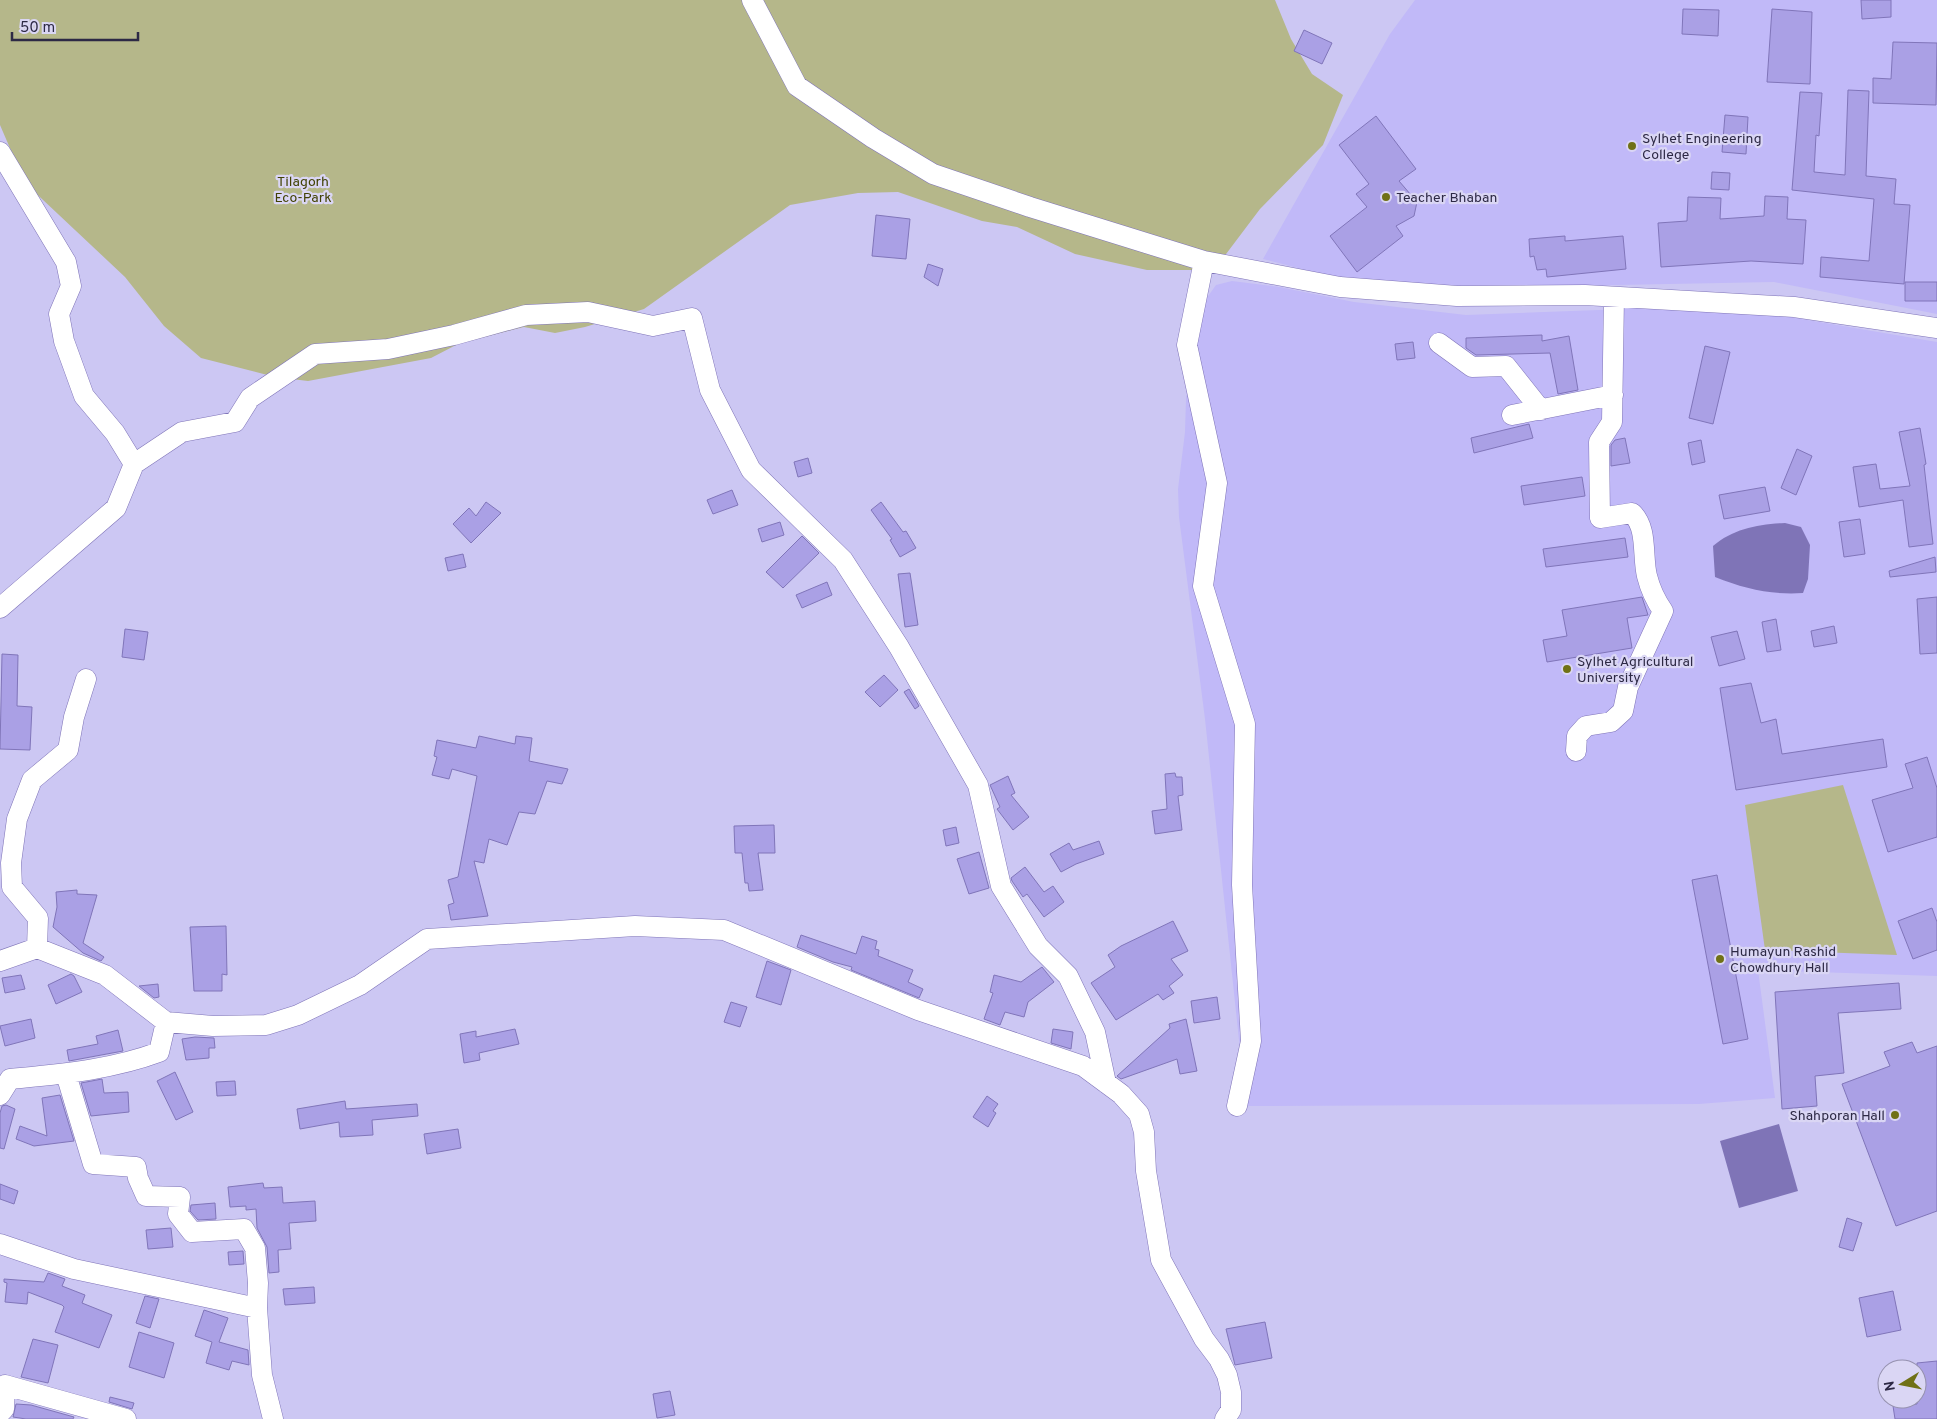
<svg xmlns="http://www.w3.org/2000/svg" width="1937" height="1419" font-family="Overpass,sans-serif">
  <style>
    .built { fill: #c1b9f8 }
    .green { fill: #b5b78a }
    .water { fill: #7f74b7 }
    .building { fill: #aaa0e5; stroke: #8075b9 }
    .lines { fill: none; stroke-linecap: round; stroke-linejoin: round }
    .minor-casing { stroke: #7f74b8; stroke-width: 21 }
    .minor { stroke: #fff; stroke-width: 20 }
    .poi-dot { fill: #707116; stroke: #dad6f4; stroke-width: 2 }
    .labels { text-anchor: middle; stroke-width: 4.5; stroke-linejoin: round; paint-order: stroke }
    .poi-label { font-size: 14px; fill: #2d2945; stroke: #dad6f4; text-anchor: start }
    .park-label { font-size: 14px; fill: #414203; stroke: #dad6f4 }
  </style>
  <rect width="100%" height="100%" fill="#ccc7f3"/>
  <path class="built" d="M1415,0h522v314l-163,-32 -268,5 -79,-3 -102,-9 -62,-16 127,-225z
    M1232,281l47,6 75,15 112,13 187,-7 107,4 177,30v634l-179,-6 17,128 -76,6 -453,2 -41,-387 -26,-202 -1,-28 7,-57 1,-33 6,-43 14,-57 10,-14z"/>
  <path class="green" d="M0,0h1275l16,39 21,35 31,21 -20,50 -63,64 -46,61h-67l-72,-16 -58,-27 -35,-6 -84,-29 -40,1 -68,12 -146,104 -59,18 -30,6 -31,-6 -66,17 -27,14 -123,23 -33,-4 -74,-19 -37,-32 -39,-49 -100,-94 -25,-58z
    M1843,785l54,170 -132,-5 -20,-145z"/>
  <path class="water" d="M1785,523l16,4 9,18 -2,34 -5,14c-32,2 -58,-4 -88,-16l-2,-31c20,-17 45,-22 72,-23z
    M1779,1124l19,67 -59,17 -19,-67z"/>
  <path class="building" d="M1861,0h30v17l-29,2z
    M1683,9l36,1 -1,26 -36,-2z
    M1772,9l40,3 -2,72 -43,-2z
    M1304,30l28,13 -10,21 -28,-13z
    M1893,42l44,1 -1,62 -63,-2v-25l18,1z
    M1848,90l21,1 -3,85 30,3 -2,25 16,1 -6,79 -84,-7 1,-20 48,4 5,-62 -82,-9 8,-98 22,1 -3,43 -3,-1 -2,37 31,3z
    M1725,115l23,2 -2,37 -24,-2z
    M1376,116l40,53 -17,12 18,21 -3,14 -18,10 7,10 -46,36 -27,-36 37,-29 -11,-13 13,-10 -30,-39z
    M1712,172l18,1 -1,17 -18,-1z
    M1765,196l23,1 -1,22 19,1 -3,44 -52,-3 -90,6 -3,-44 29,-2 1,-24 33,1 -1,21 44,-3z
    M876,215l34,4 -4,40 -34,-3z
    M1565,236v5l58,-5 3,33 -79,8 -1,-8 -9,1 -3,-14 -4,1 -1,-18z
    M928,264l15,5 -5,17 -14,-9z
    M1905,282h32v19h-32z
    M1542,335v6l27,-5 9,54 -20,4 -8,-41 -74,2 -10,-7v-10z
    M1413,342l2,16 -18,2 -2,-16z
    M1705,346l25,6 -17,72 -24,-6z
    M1529,424l4,14 -59,15 -3,-15z
    M1920,428l6,36 -2,1 9,79 -24,3 -6,-47 -44,7 -6,-40 23,-3 4,25 30,-3 -11,-54z
    M1625,438l5,25 -19,3v-21l4,-5z
    M1701,440l4,22 -13,3 -4,-22z
    M1797,449l15,7 -16,39 -15,-7z
    M808,458l4,15 -14,4 -4,-15z
    M1582,477l3,19 -61,9 -3,-19z
    M1765,487l5,24 -46,8 -5,-24z
    M732,490l6,15 -25,9 -6,-14z
    M486,502l15,11 -30,30 -18,-19 16,-16 7,8z
    M881,502l22,30 3,-1 10,17 -16,9 -10,-17 2,-1 -21,-29z
    M1860,519l5,35 -21,3 -5,-35z
    M780,522l4,13 -22,7 -4,-13z
    M802,536l17,17 -36,35 -17,-16z
    M1625,538l3,19 -82,10 -3,-18z
    M463,554l3,13 -18,4 -3,-13z
    M1935,557l1,15 -46,5 -1,-6z
    M910,573l8,52 -13,2 -7,-53z
    M827,582l5,13 -30,13 -6,-13z
    M1642,597l6,18 -21,3 5,30 -85,14 -4,-22 24,-4 -5,-26z
    M1937,597v56l-17,1 -3,-55z
    M1776,619l5,31 -14,2 -5,-30z
    M1834,626l3,17 -23,4 -3,-16z
    M125,629l23,3 -4,28 -22,-3z
    M1737,631l8,28 -26,7 -8,-29z
    M2,654l16,1 -1,51 15,1 -2,43 -30,-1z
    M884,675l14,15 -18,17 -15,-15z
    M1751,683l10,40 15,-4 6,35 101,-15 4,28 -151,23 -16,-102z
    M909,689l10,17 -4,3 -11,-17z
    M479,736l36,8 1,-8 16,2 -3,23 39,8 -6,15 -15,-3 -12,33 -16,-2 -12,33 -18,-6 -5,24 -10,-2 14,55 -37,4 -3,-15 6,-2 -6,-23 10,-3 19,-101 -25,-7 -3,10 -17,-4 5,-18 -3,-1 3,-16 39,8z
    M1927,757l10,31v49l-49,15 -16,-52 41,-12 -8,-24z
    M1175,773l1,4h6l1,18 -5,1 4,34 -27,4 -3,-23 15,-2 -2,-35z
    M1008,776l7,17 -4,2 18,22 -16,13 -16,-21 3,-2 -10,-22z
    M774,825l1,28h-17l5,37 -14,1 -1,-8h-3l-3,-30h-7l-1,-27z
    M956,827l3,16 -13,3 -3,-16z
    M1099,841l5,13 -28,10 -15,8 -11,-18 19,-11 4,7z
    M979,852l10,36 -20,6 -12,-35z
    M1025,867l19,25 9,-6 11,16 -20,15 -17,-23 -4,3 -11,-16 -1,-3z
    M1717,875l31,164 -25,5 -31,-164z
    M77,890v4l20,1 -14,48 21,14 -3,4 -18,-8 -30,-26 4,-20 -1,-15z
    M1932,908l5,14v28l-24,9 -15,-38z
    M1173,921l15,30 -17,8 12,16 -14,11 5,7 -11,7 -5,-6 -42,26 -25,-37 24,-16 -7,-12 13,-9z
    M226,926l1,49 -5,-1v17h-28l-4,-64z
    M801,935l55,19 6,-18 15,5 -2,8 4,1 -1,6 35,14 -5,12 15,7 -4,9 -68,-28 1,-3 -19,-5 -36,-15z
    M767,961l24,9 -10,35 -25,-8z
    M1042,967l12,15 -26,20 -4,15 -19,-5 -5,13 -16,-6 9,-26 -3,-1 4,-17 27,7z
    M71,974l3,2 8,16 -26,12 -8,-19z
    M21,975l4,14 -20,4 -3,-15z
    M1899,983l2,26 -63,4 6,60 -29,3 2,30 -35,3 -7,-117z
    M158,984l1,13 -5,1 -15,-12z
    M1217,997l3,22 -26,4 -3,-22z
    M731,1002l16,5 -7,20 -16,-5z
    M31,1019l4,19 -30,8 -5,-20z
    M1186,1019l11,52 -17,3 -3,-15 -56,20 -4,-3 53,-48 -1,-4z
    M515,1029l4,15 -40,9 1,7 -16,3 -4,-29 16,-3v6z
    M1053,1029l20,3 -2,17 -20,-6z
    M118,1030l5,21 -54,10 -2,-11 31,-6 -2,-8z
    M195,1037l19,1 1,10h-6v10l-23,2 -4,-21z
    M1912,1042l5,11 20,-7v165l-41,15 -54,-142 48,-18 -6,-14z
    M175,1072l18,40 -17,8 -19,-39z
    M102,1079l2,14 24,-1 1,20 -38,4 -10,-33z
    M235,1081l1,14 -19,1 -1,-14z
    M60,1095l14,46 -40,5 -18,-7 4,-13 27,10 -5,-38z
    M987,1096l11,8 -5,7 3,2 -8,14 -15,-10z
    M345,1101l1,8 71,-5 1,12 -46,4 1,15 -33,2 -1,-15 -39,7 -3,-20z
    M6,1105l9,4 -11,40 -4,-1v-35l2,-7z
    M458,1129l3,19 -34,6 -3,-20z
    M263,1183l1,5 18,-1 1,16 32,-2 1,20 -27,2 2,26 -13,1 1,22 -10,1 -2,-26 -10,-19 -1,-19 -10,1v-4l-16,1 -2,-20z
    M0,1184l18,7 -4,13 -14,-5z
    M215,1203l1,16 -18,1 -8,-9 1,-6z
    M1847,1218l15,5 -9,28 -14,-4z
    M171,1228l2,19 -25,2 -2,-19z
    M243,1251l1,13 -15,1 -1,-13z
    M48,1273l17,6 -3,7 23,9 -3,8 30,12 -13,33 -44,-16 9,-25 -2,-2 -34,-13 -1,12 -22,-2 2,-19 -3,-1v-3l40,3z
    M314,1287l1,16 -30,2 -2,-16z
    M1893,1291l8,39 -34,7 -8,-39z
    M145,1296l14,3 -9,29 -14,-5z
    M204,1310l24,8 -9,24 29,8 1,15 -17,-4 -3,9 -23,-7 6,-21 -17,-6z
    M1265,1322l7,36 -37,7 -9,-36z
    M139,1332l35,11 -10,35 -35,-11z
    M33,1339l25,6 -10,38 -27,-6z
    M1937,1361v58h-42l-2,-13 24,-2v-41z
    M670,1391l5,24 -18,3 -4,-24z
    M110,1397l24,6 -2,6 -23,-7z
    M16,1404l15,1 43,12 -1,2h-47l-13,-2z"/>
  <g class="lines">
    <g class="minor-casing">
      <path id="minor" d="M752,0l45,86 76,52 60,36 97,33 174,54 136,26 117,9 128,-1 209,12 143,21
        M0,152l66,110 5,24 -12,28 5,27 20,55 31,37 19,31 48,-32 53,-10 15,-24 65,-44 73,-5 66,-14 72,-20 62,-3 65,14 39,-8 18,72 41,80 92,90 56,87 79,138 23,101 37,60 30,30 27,56 11,51
        M1204,261l-17,84 30,138 -14,103 42,138 -3,161 9,156 -14,65
        M1439,343l33,24 34,-1 35,44
        M1512,415l101,-20
        M0,608l116,-100 18,-44
        M1576,751l1,-15 9,-10 25,-4 12,-11 5,-24 35,-76c-7,-10 -13,-23 -16,-35 -5,-20 1,-48 -15,-63l-32,5 -1,-76 13,-20 2,-125
        M37,948l1,-30 -26,-31 -1,-24 6,-44 15,-39 36,-30 6,-33 12,-38
        M0,961l37,-13 68,27 61,47 47,4 53,-1 32,-10 62,-30 67,-46 208,-13 89,4 194,80 165,56 38,28 18,20 5,18 2,39 15,89 43,79 15,20 8,16 4,17v18l-6,9
        M0,1095l10,-16c50,-5 101,-9 149,-27l7,-30
        M0,1244l74,25 183,39 1,-25 -3,-35 -11,-19 -52,3 -14,-18 2,-17 -34,-1 -8,-18 -2,-11 -43,-3 -27,-90
        M257,1308l5,67 11,44
        M0,1413l4,-4 1,-24 121,34"/>
    </g>
    <use href="#minor" class="minor"/>
  </g>
  <g class="poi-dot">
    <circle cx="1632" cy="146" r="5"/>
    <circle cx="1386" cy="197" r="5"/>
    <circle cx="1567" cy="669" r="5"/>
    <circle cx="1720" cy="959" r="5"/>
    <circle cx="1895" cy="1115" r="5"/>
  </g>
  <g class="labels">
    <g class="poi-label">
      <text x="1642" y="143">Sylhet Engineering<tspan x="1642" dy="16">College</tspan></text>
      <text x="1396" y="202">Teacher Bhaban</text>
      <text x="1577" y="666">Sylhet Agricultural<tspan x="1577" dy="16">University</tspan></text>
      <text x="1730" y="956">Humayun Rashid<tspan x="1730" dy="16">Chowdhury Hall</tspan></text>
      <text x="1885" y="1120" text-anchor="end">Shahporan Hall</text>
    </g>
    <g class="park-label">
      <text x="303" y="186">Tilagorh<tspan x="303" dy="16">Eco-Park</tspan></text>
    </g>
  </g>
  <g transform="translate(1902 1384) rotate(260)"><circle r="24" fill="#dad6f4" stroke="#9591ae"/>
  <path d="M0-4L9 19L0 12L-9 19Z" fill="#707116"/>
  <text y="-8" font-size="14" font-weight="bold" text-anchor="middle" fill="#2d2945">N</text>
  </g>
  <path d="M12 32v8h126v-8" fill="none" stroke="#2d2945" stroke-width="2.5"/>
  <text x="20" y="32" font-size="15" fill="#2d2945" stroke="#dad6f4" stroke-width="4" paint-order="stroke">50 m</text>
</svg>
